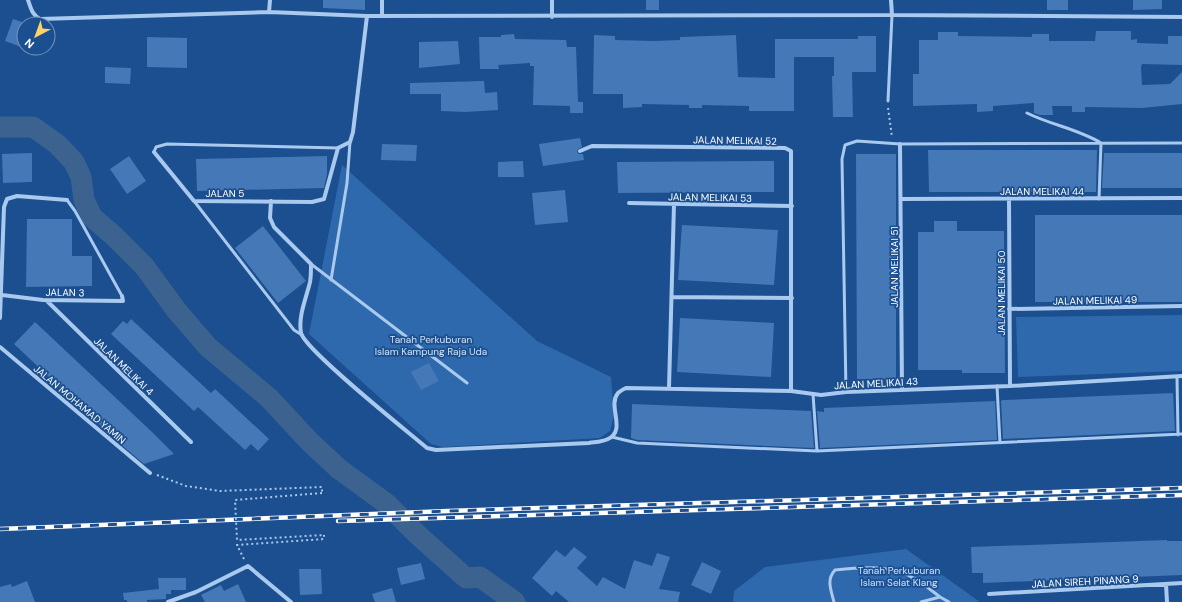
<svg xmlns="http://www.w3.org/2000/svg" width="1182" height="602" font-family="'DM Sans',sans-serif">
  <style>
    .green { fill: #2e69ad }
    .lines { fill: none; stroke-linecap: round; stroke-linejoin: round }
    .river { stroke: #3c6290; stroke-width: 21 }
    .building { fill: #4478b7 }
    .path { stroke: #a9c9ee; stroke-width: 2; stroke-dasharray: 2 3; stroke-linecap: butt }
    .service { stroke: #a9c9ee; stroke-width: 3 }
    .minor { stroke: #a9c9ee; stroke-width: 4 }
    .rail-casing { stroke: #fff; stroke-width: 4.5 }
    .rail { stroke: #1b4f8f; stroke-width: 3; stroke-dasharray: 9; stroke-linecap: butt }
    .path-bridge { stroke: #a9c9ee; stroke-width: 2; stroke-dasharray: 2 3; stroke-linecap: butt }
    .labels { text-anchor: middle; stroke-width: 3.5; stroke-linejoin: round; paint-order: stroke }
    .street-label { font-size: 10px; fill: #fff; stroke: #1b4f8f }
    .park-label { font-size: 10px; fill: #cfe3fa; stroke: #1b4f8f }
  </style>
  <rect width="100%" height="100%" fill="#1b4f8f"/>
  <path class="green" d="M342,165l195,176 74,36 3,39 -4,15 -10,7 -157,9 -12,-3 -122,-110z
    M1182,315v56l-164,6 -2,-60z
    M906,549l74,53h-247l1,-11 31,-24z"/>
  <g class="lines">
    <path class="river" d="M0,127h33l24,17 17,18 7,15 3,23 8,17 22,19 30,30 33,45 31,36 61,51 40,43 30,28 48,35 32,32 47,42 14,-1 35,25"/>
  </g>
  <path class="building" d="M323,0h42v10l-42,-2z
    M646,0h13v10h-13z
    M1047,0h21v10h-21z
    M1133,0h29v9l-29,1z
    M13,19l9,3 -2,5 4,2v19l-19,-7z
    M1096,31h35v9l6,-1v4l31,1v-8h14v29l-40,-1 -1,3 1,18 28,-1 12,-12v32l-40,4 -57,-1v5h-13v-6h-20l1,9h-13l-6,-2v-10l-41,3v5l-16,1v-8l-64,2v-32h6v-34h19v-8h20v4l74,1v-3h17v7h46z
    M514,34l1,5 51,1 1,7h9l2,55h5v11h-13v-7l-37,-1 1,-39h-4v-3l-32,2 1,4h-19l-1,-32h22v-2z
    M594,35l21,1v4l39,1 26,-1v-3l56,-2 2,42 37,1v-39h83v-3h18v36h-24l1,45h-20l-1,-41h2v-19h-40v54h-45v-5l-47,-1v3h-13v-3l-47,-1v3l-19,1v-14h-30z
    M147,37l40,1v30l-40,-1z
    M458,41l2,23 -41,4v-26z
    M105,67l26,1 -1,16 -25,-1z
    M484,81l1,12 12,-1 1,18 -33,2 -24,-1v-17h-31v-11z
    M580,138l2,9 -4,2 -1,3 2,2h4l1,6 -41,6 -4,-22z
    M382,144l35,1 -1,16 -35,-1z
    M928,150h169l-1,42h-167z
    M32,153v29l-29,1 -1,-29z
    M1104,153h78v35h-80z
    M856,154h40v225h-39z
    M129,156l17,25 -19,13 -17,-25z
    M327,156v18l-3,14 -127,3 -1,-32z
    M523,161l1,16h-26v-15z
    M774,161v31l-156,1 -1,-31z
    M565,190l3,32 -33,3 -3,-32z
    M1035,215h147v87h-147z
    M27,219h45v37h20v30l-66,1z
    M934,221h23v10h47l1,142h-43v-3h-44v-138h16z
    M682,225l96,5 -4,55 -96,-5z
    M263,226l43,55 -28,22 -43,-55z
    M680,318l94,5 -3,54 -94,-5z
    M131,319l80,74 4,-4 54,50 -11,12 -7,-7 -6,6 -47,-43 -4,4 -83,-77 12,-13 4,3z
    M35,322l116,109 23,23 -30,10 -26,-22 -104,-98z
    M429,363l10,18 -18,9 -10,-18z
    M1173,393l2,38 -172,8 -2,-38 2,-1z
    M995,401l2,39 -177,8 -3,-37 7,1v-4z
    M632,404l179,7 3,37 -177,-8 -6,-2z
    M1167,540v1h15v34l-199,8v-10h-11l-1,-26z
    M574,547l13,10 -10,11 20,18 6,-9 22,12 9,-29 18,6 5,-13 13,4 -11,32 21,3 -2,10h-109l-13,-11 -4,5 -20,-18 24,-28 9,7z
    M702,562l19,9 -10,23 -20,-9z
    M421,563l4,16 -24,6 -4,-17z
    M299,569h22l1,25 -22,1z
    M158,578h28v12h-15v4h-5v5l-19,1v2h-20v-2h-3l-1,-7 36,-4z
    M27,581l8,21h-35v-15l11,-3 1,3z
    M238,584l8,18h-41l-4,-7 20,-10 3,6z
    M392,588l4,14h-21l-3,-8z"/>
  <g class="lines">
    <path class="path" d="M888,108l4,29
      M157,475l29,11 34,5 102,-4v6
      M244,559l-7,-14 87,-6v-4"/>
    <path class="service" d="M888,101l4,-86
      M1027,113c24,12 51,16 74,30l-2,56
      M154,152l2,-5 11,-3 171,4
      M67,200l8,11 47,85
      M194,201l100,129 8,5
      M311,264l156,119
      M331,280l16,-97 3,-41
      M1177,377l1,58
      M997,386l3,57
      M846,392l-4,-233 3,-14 12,-4 43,3 282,-1
      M813,394l4,57
      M612,437l25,6 180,8 365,-17
      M834,602c-3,-12 -8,-22 1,-32 27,-3 58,-6 82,10 8,5 15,11 23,17
      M921,602l19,-5 9,5"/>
    <path class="minor" d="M28,0c3,8 4,15 12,19l229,-7 98,4 525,-1 290,2
      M891,0l1,15
      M269,12l1,-12
      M382,15v-15
      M552,17v-17
      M900,144l2,245
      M580,151l12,-5 193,2 6,3v240
      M154,152l40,49 118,1 12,-3 14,-51 12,-6 3,-10 14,-116
      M901,199l281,-1
      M1009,199l1,187
      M271,201l-1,17 4,9 37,37c0,6 0,13 -1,18 -4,17 -12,34 -9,51 4,17 106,98 126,115l9,2 153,-7c6,-1 13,-1 19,-4 19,-9 -1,-33 10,-46 2,-2 6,-4 8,-5l165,3 30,4 25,-3 164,-6 172,-10
      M629,203l163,3
      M2,295l41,5 80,1 -1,-5
      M672,297l120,1
      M46,300l145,142
      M1009,309l173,-3
      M0,318l4,-111 3,-8 10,-3 50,4
      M0,347l150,126
      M669,388l5,-184
      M1166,584l1,18
      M989,594l193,-11
      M168,602l28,-10 52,-26 43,36"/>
    <g class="rail-casing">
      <path id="rail" d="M338,521l844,-26
        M0,529l448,-18 734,-23"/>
    </g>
    <use href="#rail" class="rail"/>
    <path class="path-bridge" d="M322,493l-87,7 2,40 87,-5"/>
  </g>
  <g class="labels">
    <g class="street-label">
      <text transform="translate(735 140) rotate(1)" y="4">JALAN MELIKAI 52</text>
      <text x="1042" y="195">JALAN MELIKAI 44</text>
      <text x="225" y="197">JALAN 5</text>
      <text transform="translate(710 197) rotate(1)" y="4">JALAN MELIKAI 53</text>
      <text transform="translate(894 267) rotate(-90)" y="4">JALAN MELIKAI 51</text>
      <text transform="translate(65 292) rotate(1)" y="4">JALAN 3</text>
      <text transform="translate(1001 293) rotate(-90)" y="4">JALAN MELIKAI 50</text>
      <text transform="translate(1095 300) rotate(-1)" y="4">JALAN MELIKAI 49</text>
      <text transform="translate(124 366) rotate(44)" y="4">JALAN MELIKAI 4</text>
      <text transform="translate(876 383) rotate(-3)" y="4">JALAN MELIKAI 43</text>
      <text transform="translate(80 404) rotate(40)" y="4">JALAN MOHAMAD YAMIN</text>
      <text transform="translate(1085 581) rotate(-3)" y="4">JALAN SIREH PINANG 9</text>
    </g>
    <g class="park-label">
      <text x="431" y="343">Tanah Perkuburan<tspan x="431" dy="12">Islam Kampung Raja Uda</tspan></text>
      <text x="899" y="574">Tanah Perkuburan<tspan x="899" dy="12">Islam Selat Klang</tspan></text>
    </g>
  </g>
  <g transform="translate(36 36) rotate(221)"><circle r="19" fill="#1b4f8f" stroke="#7695bc"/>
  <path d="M0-3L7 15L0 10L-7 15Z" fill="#ffd166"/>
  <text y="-6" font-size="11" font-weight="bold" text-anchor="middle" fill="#ffffff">N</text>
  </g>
</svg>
